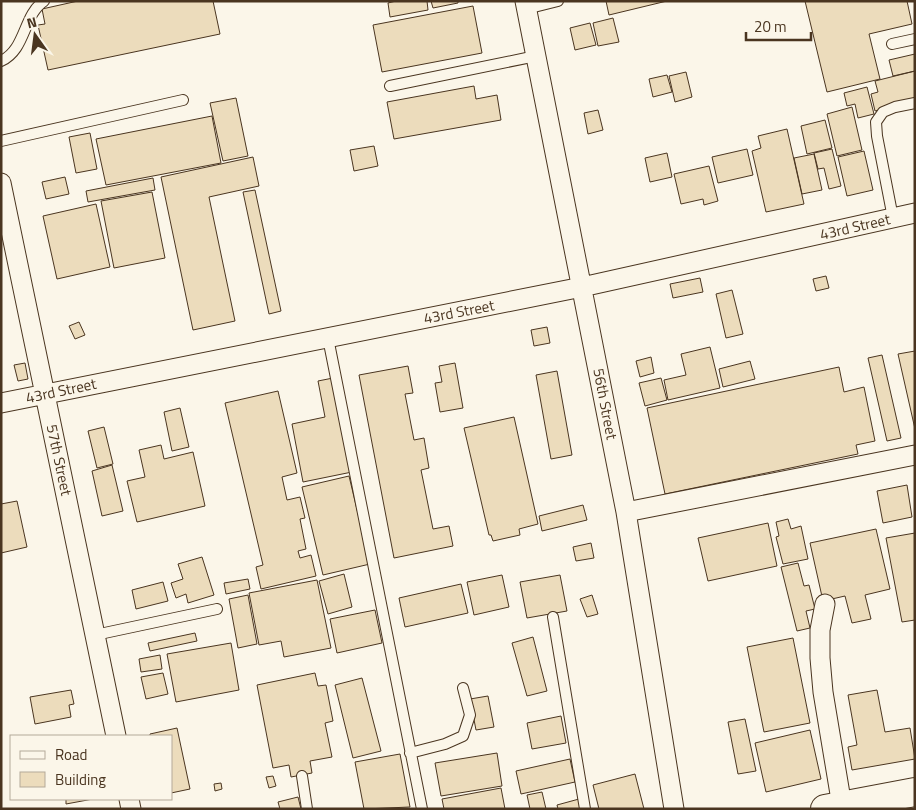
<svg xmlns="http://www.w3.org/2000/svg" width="916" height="810" font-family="'Titillium Web',sans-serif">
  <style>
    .building { fill: #ecdcbc; stroke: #4a3520 }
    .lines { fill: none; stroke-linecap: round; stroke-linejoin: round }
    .lane-casing { stroke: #4a3520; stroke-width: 12 }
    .street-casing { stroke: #4a3520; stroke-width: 21 }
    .primary-casing { stroke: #4a3520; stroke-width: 30 }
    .lane { stroke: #fbf6e9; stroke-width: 10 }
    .street { stroke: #fbf6e9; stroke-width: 19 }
    .primary { stroke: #fbf6e9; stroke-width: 28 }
    .labels { text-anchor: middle; stroke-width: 4; stroke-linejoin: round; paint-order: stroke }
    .street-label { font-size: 15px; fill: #4a3520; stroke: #fbf6e9 }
  </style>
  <rect width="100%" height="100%" fill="#fbf6e9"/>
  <path class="building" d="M78,1h135l7,33 -172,36 -10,-45 7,-1 -3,-15z
    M396,1h31l1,9 -38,7 -2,-14z
    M431,1h27v2l-25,5z
    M606,1h61l-58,14z
    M805,1h102l5,23 -43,10 11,45 -53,13z
    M473,6l9,47 -100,19 -9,-47z
    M613,18l6,24 -21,4 -5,-23z
    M590,23l6,22 -21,5 -5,-22z
    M915,54v17l-22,5 -4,-16z
    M915,71v30l-40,10 -4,-17 7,-2 -3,-11z
    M686,72l6,25 -17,5 -6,-26z
    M667,75l5,17 -19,5 -4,-18z
    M474,86l2,13 21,-4 4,25 -107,19 -7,-37z
    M867,87l7,27 -16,4 -3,-14 -8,2 -3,-13z
    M236,98l12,58 -25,5 -13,-58z
    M852,107l10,43 -25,6 -10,-42z
    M598,110l5,20 -15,4 -4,-21z
    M212,116l9,47 -115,22 -10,-46z
    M825,120l7,28 -25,6 -6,-28z
    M787,129l17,75 -38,8 -14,-61 9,-3 -3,-12z
    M90,133l7,36 -21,4 -7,-36z
    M374,146l4,20 -24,5 -4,-21z
    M747,149l6,26 -35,8 -6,-26z
    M832,149l9,37 -12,3 -5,-21 -6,1 -4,-16z
    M864,151l9,39 -26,6 -9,-39z
    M667,153l5,24 -22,5 -5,-24z
    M814,154l8,36 -20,4 -8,-36z
    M253,157l6,29 -50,11 26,124 -42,9 -32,-153z
    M709,166l9,35 -14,4 -1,-6 -22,5 -7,-30z
    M65,177l4,17 -23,5 -4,-17z
    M153,178l2,12 -67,12 -2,-11z
    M255,190l26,121 -12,3 -26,-122z
    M152,192l13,66 -51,10 -13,-67z
    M96,204l14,63 -53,12 -14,-63z
    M826,276l3,12 -13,3 -3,-12z
    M700,278l3,14 -30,6 -3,-14z
    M732,290l11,44 -17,4 -10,-44z
    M79,322l6,13 -10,4 -6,-13z
    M547,327l3,16 -16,3 -3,-16z
    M710,347l10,41 -52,12 -4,-20 22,-5 -5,-21z
    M915,351v78l-17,-75z
    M882,355l19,83 -14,3 -19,-83z
    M651,357l3,16 -14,4 -4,-16z
    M750,361l5,18 -32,8 -4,-18z
    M25,363l3,16 -10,2 -4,-16z
    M455,363l8,45 -23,4 -5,-29 7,-1 -3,-16z
    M408,366l5,27 -8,1 9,46 10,-2 5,30 -8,2 12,59 16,-3 4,20 -59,12 -35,-183z
    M839,367l5,25 20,-5 11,54 -19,4 2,9 -193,40 -18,-86z
    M557,371l15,84 -21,4 -15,-84z
    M333,378l19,94 -49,10 -11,-58 33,-7 -7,-36z
    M661,378l6,22 -22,6 -6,-23z
    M278,391l19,82 -15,4 5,23 13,-3 5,21 -5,1 6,30 -8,2 2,7 11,-3 5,21 -55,13 -5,-22 7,-2 -38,-162z
    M180,408l9,39 -17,4 -8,-39z
    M514,417l24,107 -19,5 1,6 -27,6 -2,-6h-2l-25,-107z
    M104,427l9,37 -16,4 -9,-37z
    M161,445l3,14 29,-7 12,54 -68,16 -10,-41 18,-4 -6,-27z
    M112,465l11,46 -21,5 -10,-45z
    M349,476l21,88 -47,11 -21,-88z
    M907,485l5,32 -29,6 -6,-32z
    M17,501l10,46 -26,6v-49z
    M583,505l4,15 -45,11 -3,-15z
    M788,519l3,10 10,-3 7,33 -25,5 -7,-27 3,-1 -3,-14z
    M768,523l9,43 -69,15 -10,-43z
    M876,529l14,60 -25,6 6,24 -19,4 -7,-27 -22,5 -13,-58z
    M915,533v87l-13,2 -16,-84z
    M591,543l3,15 -18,3 -3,-14z
    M202,557l12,38 -26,8 -2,-9 -10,4 -5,-15 12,-4 -5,-15z
    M798,563l6,23 5,-1 6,24 -9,2 4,17 -13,3 -16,-64z
    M344,574l8,33 -24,7 -9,-33z
    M502,575l7,32 -35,8 -7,-33z
    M560,575l7,36 -40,7 -7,-36z
    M248,579l2,10 -24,5 -2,-11z
    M317,580l14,68 -47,9 -3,-16 -22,4 -10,-52z
    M163,582l5,19 -32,8 -4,-19z
    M461,584l7,29 -63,14 -6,-29z
    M248,595l9,49 -19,4 -9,-49z
    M592,595l6,19 -11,3 -7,-18z
    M375,610l7,33 -45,10 -7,-34z
    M195,633l2,8 -47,10 -2,-8z
    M533,637l14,54 -20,5 -15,-53z
    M793,638l17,85 -46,9 -17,-85z
    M231,643l8,47 -63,12 -9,-48z
    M160,655l2,14 -21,3 -2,-13z
    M163,673l5,21 -22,5 -5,-22z
    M315,673l3,13 8,-1 7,36 -8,2 7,34 -22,4 2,12 -21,4 -2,-12 -16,3 -16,-83z
    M362,678l19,73 -28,7 -18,-73z
    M71,690l3,14 -5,1 2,12 -36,7 -5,-27z
    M877,690l8,42 25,-4 5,31 -63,11 -4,-23 9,-2 -9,-50z
    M488,696l6,31 -18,3 -6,-31z
    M561,716l5,27 -34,6 -5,-26z
    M745,719l11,52 -18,3 -10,-52z
    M177,728l13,61 -19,4v-57h-21v-2z
    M810,730l11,49 -55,13 -11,-49z
    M497,753l5,33 -61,10 -6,-33z
    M400,754l10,53 -46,2 -9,-47z
    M570,759l5,23 -54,12 -5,-23z
    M635,774l9,35h-45l-6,-24z
    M273,776l3,10 -7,2 -3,-11z
    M221,783l1,6 -7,2 -1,-7z
    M501,788l4,21h-61l-2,-10z
    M542,792l4,17h-16l-3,-14z
    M298,797l3,12h-21l-2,-7z
    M66,799h27l-27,5z
    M579,799l2,10h-23l-1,-4z"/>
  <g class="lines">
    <g class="lane-casing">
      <path id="lane" d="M526,9l32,-8
        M892,44l23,-5
        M1,61c25,-11 22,-46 43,-60
        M390,86l146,-30
        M1,141l182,-41
        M893,218l-16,-82 -1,-14 7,-10 12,-5 20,-4
        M328,338l94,471
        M553,617l32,192
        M95,635l122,-26
        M410,753l35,-9 18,-8 7,-21 -7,-27
        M302,776l5,33"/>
    </g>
    <g class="street-casing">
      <path id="street" d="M525,1l101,511 48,297
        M1,183l115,553
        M1,403l581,-116 333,-74
        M626,512l289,-57
        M825,604l-5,26v28l3,34 19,114
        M129,799l2,10"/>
    </g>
    <g class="primary-casing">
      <path id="primary" d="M825,809l90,-17"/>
    </g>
    <use href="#lane" class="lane"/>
    <use href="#street" class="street"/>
    <use href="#primary" class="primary"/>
  </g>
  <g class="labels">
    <g class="street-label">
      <text transform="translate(855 227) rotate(-13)" y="5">43rd Street</text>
      <text transform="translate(459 312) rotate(-11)" y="5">43rd Street</text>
      <text transform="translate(61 391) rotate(-12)" y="5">43rd Street</text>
      <text transform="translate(605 404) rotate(79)" y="5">56th Street</text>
      <text transform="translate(59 460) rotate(78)" y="5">57th Street</text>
    </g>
  </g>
  <rect width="916" height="810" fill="none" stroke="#4a3520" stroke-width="5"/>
  <rect x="10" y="735" width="162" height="65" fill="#fbf6e9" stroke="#b4a999"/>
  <rect x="20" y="751" width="25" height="8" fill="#fbf6e9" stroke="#b4a999"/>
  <text x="55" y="760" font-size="15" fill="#4a3520">Road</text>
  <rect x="20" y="772" width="25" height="15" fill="#ecdcbc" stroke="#b4a999"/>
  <text x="55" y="785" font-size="15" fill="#4a3520">Building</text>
  <g transform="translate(35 35) rotate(346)" stroke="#fbf6e9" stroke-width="4" paint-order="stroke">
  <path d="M0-4L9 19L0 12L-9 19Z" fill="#4a3520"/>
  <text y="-8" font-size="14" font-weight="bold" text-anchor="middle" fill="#4a3520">N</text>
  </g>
  <path d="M746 32v8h65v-8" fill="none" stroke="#4a3520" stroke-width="2.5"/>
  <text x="754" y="32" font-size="15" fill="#4a3520" stroke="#fbf6e9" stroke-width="4" paint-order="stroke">20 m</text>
</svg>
